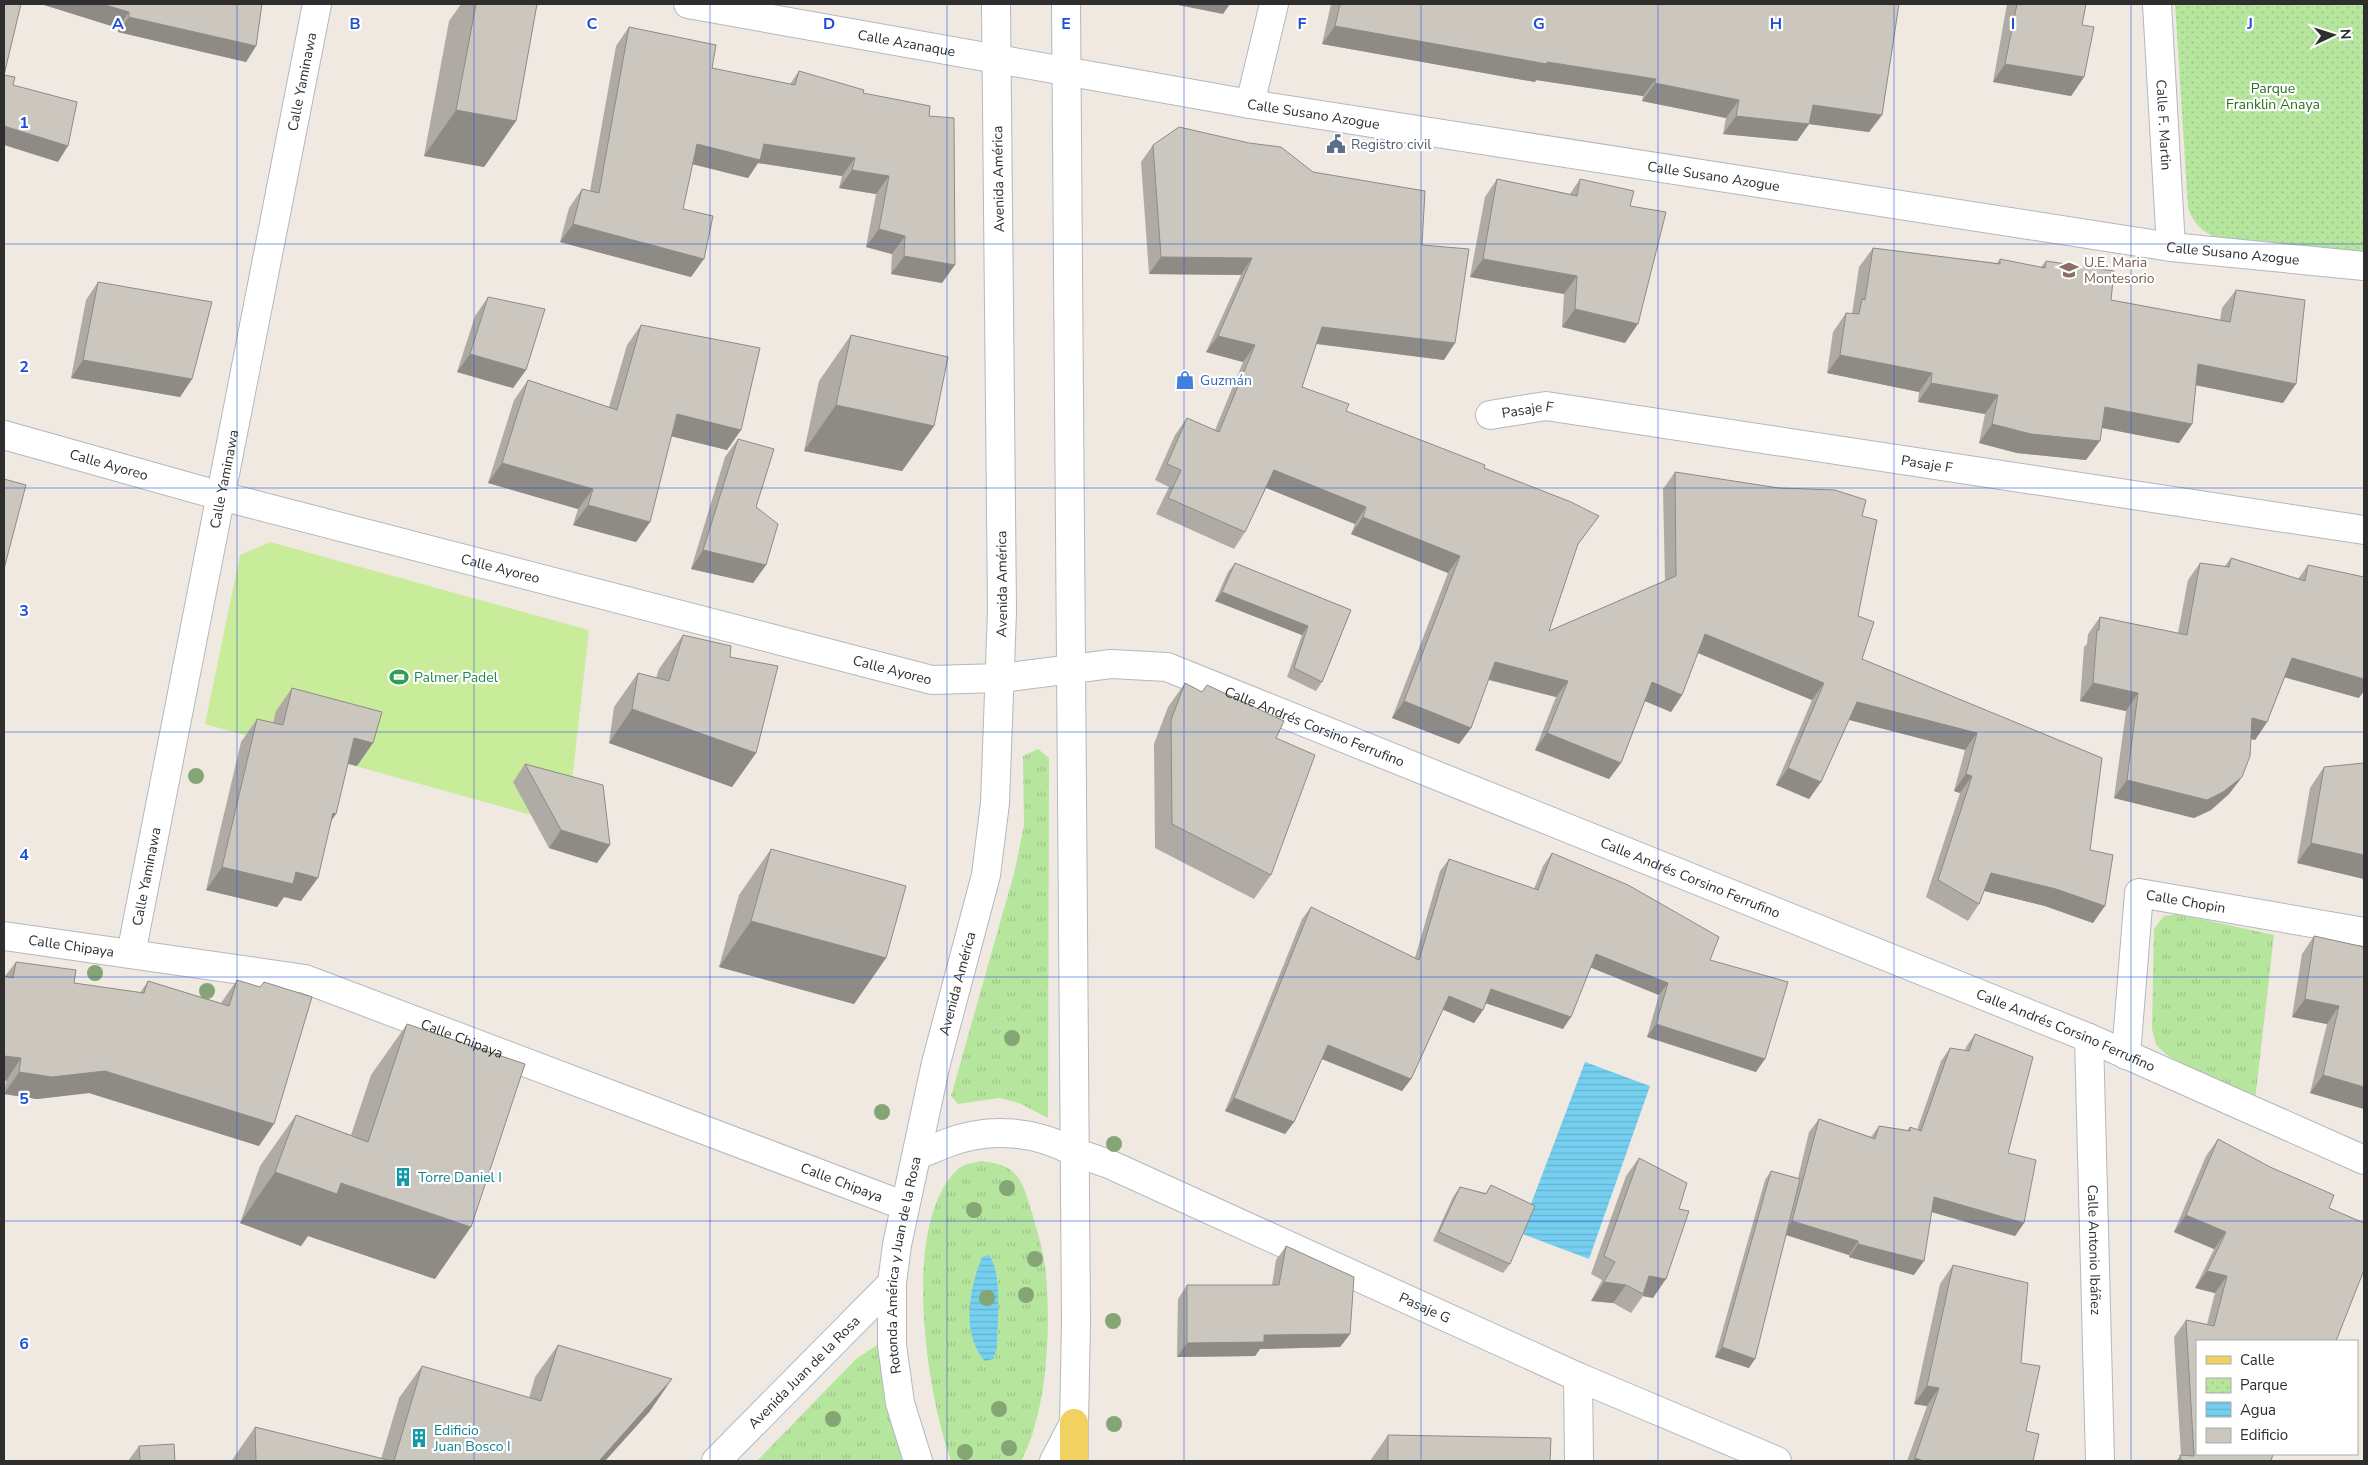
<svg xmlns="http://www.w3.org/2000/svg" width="2368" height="1465" font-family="'Nunito Sans',sans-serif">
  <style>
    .grass { fill: url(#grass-tufts) }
    .park { fill: url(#park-dots) }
    .pitch { fill: #c9ec9a }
    .water { fill: url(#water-rules) }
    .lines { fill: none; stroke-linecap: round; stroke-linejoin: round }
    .minor-casing { stroke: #b4b7c1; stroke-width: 30 }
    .tertiary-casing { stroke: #b4b7c1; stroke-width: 30 }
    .secondary-casing { stroke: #b4b7c1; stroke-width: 30 }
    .primary-casing { stroke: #c9c9c9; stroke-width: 30 }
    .minor { stroke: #fff; stroke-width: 28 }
    .tertiary { stroke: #fff; stroke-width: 28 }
    .secondary { stroke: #fff; stroke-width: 28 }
    .primary { stroke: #f2d163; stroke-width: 28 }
    .tree { fill: #84a574 }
    .wall { fill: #afaba4 }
    .shaded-wall { fill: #8e8b86 }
    .building { fill: #cbc7bf; stroke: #8e8b86 }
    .grid { fill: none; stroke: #1d4ed8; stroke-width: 1; stroke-opacity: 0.55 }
    .labels { text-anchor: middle; stroke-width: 4.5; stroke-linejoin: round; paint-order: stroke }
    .street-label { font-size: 14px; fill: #2e2e2e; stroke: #fff }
    .park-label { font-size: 14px; fill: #2c6e1b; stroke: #fff }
    .service-label { font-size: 14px; fill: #4e5e75; stroke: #fff; text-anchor: start }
    .education-label { font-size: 14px; fill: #785e54; stroke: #fff; text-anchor: start }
    .shop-label { font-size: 14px; fill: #366cbe; stroke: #fff; text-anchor: start }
    .leisure-label { font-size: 14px; fill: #27864d; stroke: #fff; text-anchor: start }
    .culture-label { font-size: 14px; fill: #0d838f; stroke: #fff; text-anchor: start }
    .grid-label { font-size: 16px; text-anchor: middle; font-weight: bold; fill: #1d4ed8; stroke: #fff; stroke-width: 4.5; stroke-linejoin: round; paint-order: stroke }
  </style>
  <defs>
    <pattern id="grass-tufts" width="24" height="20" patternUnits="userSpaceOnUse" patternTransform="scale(1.25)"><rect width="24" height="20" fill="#b6e59e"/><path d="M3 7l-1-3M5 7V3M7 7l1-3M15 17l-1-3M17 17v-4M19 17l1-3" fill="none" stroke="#9dc588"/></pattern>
    <pattern id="park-dots" width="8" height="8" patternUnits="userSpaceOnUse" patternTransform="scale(1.25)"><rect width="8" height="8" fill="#b6e59e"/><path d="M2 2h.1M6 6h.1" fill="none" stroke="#9dc588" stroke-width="1.8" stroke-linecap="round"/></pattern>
    <pattern id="water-rules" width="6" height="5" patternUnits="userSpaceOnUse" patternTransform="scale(1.25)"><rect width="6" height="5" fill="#75cff0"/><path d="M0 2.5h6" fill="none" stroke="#66b2ce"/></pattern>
  </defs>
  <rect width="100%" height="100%" fill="#efe9e1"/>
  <path class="grass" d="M1038,749l11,9 -1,360 -29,-15 -20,-5 -41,6 -7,-8 64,-226 9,-45 -1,-69z
    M2177,914l97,21 -19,165 -77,-38 -12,-8 -10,-9 -4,-16 2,-100 10,-13z
    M981,1161c13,2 25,3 34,13 9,9 13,27 17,39 6,20 12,41 14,62 5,54 1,139 -25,186h-70c-24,-68 -52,-239 8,-293 5,-4 15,-5 22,-7z
    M883,1341l29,120h-155l99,-102z"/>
  <path class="park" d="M2175,4h189v253l-150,-20c-14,-8 -21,-14 -26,-30z"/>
  <path class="pitch" d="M270,542l319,88 -22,195 -362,-101 35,-169z"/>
  <path class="water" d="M1585,1062l65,24 -61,173 -69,-26z
    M989,1255c14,19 8,69 8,93l-4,11 -8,2c-25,-27 -15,-74 -3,-104z"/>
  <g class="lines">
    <g class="minor-casing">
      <g id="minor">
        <path id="s1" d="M688,4l562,100 921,143 193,19"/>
        <path id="s2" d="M2157,4l14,243"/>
        <path d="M1250,104l24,-100"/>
        <path id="s3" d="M1490,415l56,-9 818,124"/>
        <path id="s4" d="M4,435l217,61 711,184 69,-2 110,-14 56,3 922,371 275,122"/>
        <path id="s5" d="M131,954l186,-950"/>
        <path id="s6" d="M2089,1038l11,423"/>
        <path id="s7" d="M2126,1055l13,-162 225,39"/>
        <path id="s8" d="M1074,1152l35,12 469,213 199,84"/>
        <path d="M1578,1377l1,84"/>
      </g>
    </g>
    <g class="tertiary-casing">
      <g id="tertiary">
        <path id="s9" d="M4,936l301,43 600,227"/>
      </g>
    </g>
    <g class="secondary-casing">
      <g id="secondary">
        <path d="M917,1155c11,-4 22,-9 33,-13 41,-15 86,-11 124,10"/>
        <path id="s10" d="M716,1461l176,-178"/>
        <path id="s11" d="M918,1461l-18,-58 -8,-58v-62l5,-38 39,-182 50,-188 9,-72 7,-192 -6,-607"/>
        <path d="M1054,1461l20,-38 2,-101 -10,-1318"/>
      </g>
    </g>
    <g class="primary-casing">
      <path id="primary" d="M1074,1423v38"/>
    </g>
    <use href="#minor" class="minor"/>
    <use href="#tertiary" class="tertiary"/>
    <use href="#secondary" class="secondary"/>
    <use href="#primary" class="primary"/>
  </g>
  <g class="tree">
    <circle cx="196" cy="776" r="8"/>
    <circle cx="95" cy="973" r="8"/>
    <circle cx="207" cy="991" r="8"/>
    <circle cx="1012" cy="1038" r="8"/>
    <circle cx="882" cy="1112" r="8"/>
    <circle cx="1114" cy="1144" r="8"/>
    <circle cx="1007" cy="1188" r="8"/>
    <circle cx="974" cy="1210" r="8"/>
    <circle cx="1035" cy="1259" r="8"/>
    <circle cx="1026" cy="1295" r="8"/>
    <circle cx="987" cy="1298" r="8"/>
    <circle cx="1113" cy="1321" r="8"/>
    <circle cx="999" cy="1409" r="8"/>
    <circle cx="833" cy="1419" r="8"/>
    <circle cx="1114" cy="1424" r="8"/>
    <circle cx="1009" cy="1448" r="8"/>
    <circle cx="965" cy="1452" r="8"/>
  </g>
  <path class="wall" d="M41,4h221l-6,42 -10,16 -128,-30v-4z
    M461,4h76l-21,117 -32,46 -60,-11 25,-135z
    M1331,4h568l-17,111 -13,17 -60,-8 -12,17 -74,-7 3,-16 -84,-17 1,-5 -107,-16 -1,2 -213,-38z
    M2007,4h79l-4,21 2,52 -13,19 -78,-14z
    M629,27l83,41 78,16 9,-13 130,45 13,167 -51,-9 1,-20 -26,-7 10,-53 -37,-6 3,-12 -84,-13 -10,15 -56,-14 -9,45 8,68 -131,-35 9,-34 13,-19 8,2 26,-145z
    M1153,145l160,27 109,73 22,115 -128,-16 -14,43 44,24 253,105 -22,30 -28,85 116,-50 -2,-92 12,-17 187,44 -4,100 4,43 240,99 -12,92 3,73 -48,-17 -61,-15 -5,13 -11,17 -42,-24 34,-104 -6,-2 11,-41 -116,-30 -28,62 -12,17 -33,-14 36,-85 -114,-47 -16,42 -11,17 -26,-11 -24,62 -12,16 -74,-29 21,-53 -68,-17 -17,48 -12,16 -67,-26 56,-145 -97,-39 4,-10 -89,-36 -21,44 -11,17 -78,-35 13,-27 -14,-7 20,-45 12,-17 28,12 28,-68 -37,-10 35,-77 -92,-1 -8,-112z
    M1497,179l73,15 10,-15 50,27 -5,137 -63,-16 2,-33 -94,-17 15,-80z
    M1873,248l124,15 3,-4 41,8 5,-6 65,39 109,20 2,-12 14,-18 47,113 -87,-18 -4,39 -13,19 -77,-15 -16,32 -69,-7 -38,-10 6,-29 -67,-12 1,-10 -92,-19 6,-41 13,-19 6,1 7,-47z
    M98,282l94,97 -12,18 -109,-19 15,-78z
    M488,297l38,73 -13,18 -56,-16 18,-56z
    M641,325l100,105 -14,20 -56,-14 -21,86 -14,20 -63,-17 5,-16 -90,-26 26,-83 14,-20 81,27 18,-62z
    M851,335l83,91 -32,45 -98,-20 15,-70z
    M738,439l18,68 10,58 -13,18 -62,-14 34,-112z
    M2231,558l67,21 10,-14 51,133 -74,-21 -18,45 -12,18 -4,-1 -9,38 -13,17 -18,16 -17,8 -80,-20 12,-87 -46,-10 4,-54 3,-3 1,-10 12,-17 78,16 10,-53 12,-17 25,3z
    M1235,563l116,47 -29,72 -6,9 -29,-14 15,-42 -87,-34 13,-29z
    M683,635l47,22 26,96 -24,34 -123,-44 5,-36 24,-34 18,5 3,-9z
    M1185,683l91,55 -5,137 -17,24 -99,-51 -1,-104 14,-37z
    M292,688l65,78 -9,-2 -17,58 -30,79 -17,-4 -7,10 -71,-17 35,-148 16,-23 16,4 3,-12z
    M525,764l72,99 -48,-15 -36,-66z
    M2324,767l40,112 -67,-16 13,-75z
    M771,849l115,109 -32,46 -135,-37 20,-72z
    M1552,853l158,107 46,112 -109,-35 12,-42 -69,-28 -27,62 -77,-26 -3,7 -9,13 -31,-13 -32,69 -9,12 -80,-32 -28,63 -9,12 -60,-23 77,-192 9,-12 104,51 25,-87 9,-12 85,30 9,-23z
    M2314,936l50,11v162l-54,-16 17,-69 -35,-7 10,-63z
    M16,962l58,21 66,10 8,-12 73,22 16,-23 22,166 -170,-53 -52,6 -33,-5 2,-13 -1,-105z
    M407,1024l28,255 -127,-43 -7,10 -61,-23 20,-57 36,-51 55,20 20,-60z
    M1975,1034l33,119 16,70 -9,13 -84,-24 -17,63 -65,-18v-2l-63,-20 -37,133 -34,-11 50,-177 6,-9 27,7 11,-46 10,-13 52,18 8,-11 28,4 3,-3 7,3 24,-69 9,-13 15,2 1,-3z
    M2218,1139l111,69 35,15 -167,118 74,120h-95l5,-6 -7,-118 12,-17 21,4 8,-31 -20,-5 19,-39 -40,-17 32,-76z
    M1639,1158l40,51 -26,89 -10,-2 -12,17 -18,-10 -22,-2 11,-21 -11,-6 35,-98z
    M1491,1185l19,79 -7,9 -70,-32 20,-44 7,-10 26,6z
    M1286,1246l64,88 -10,13 -80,2 -5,7 -78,1 1,-58 9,-14h85l4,-25z
    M1953,1265l68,98 5,68 7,30h-126l20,-55 -13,-2 26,-120z
    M558,1345l92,66 -45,50h-373v-1l23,-33 126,32 18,-61 23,-32 107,32 6,-21z
    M1388,1435l162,26h-180z
    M139,1446l36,15h-47z"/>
  <path class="shaded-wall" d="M41,4h61l27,8 -11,16z
    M1173,4h57l-7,10z
    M129,17l127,29 -10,16 -128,-30z
    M1335,26l212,36 109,17 -13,17 -107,-16 -1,2 -213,-38z
    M2005,64l79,13 -13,19 -78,-14z
    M1655,83l84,17 -13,18 -84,-17z
    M1813,105l69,10 -13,17 -60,-8 -12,17 -74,-7 13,-18z
    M456,110l60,11 -32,46 -60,-11z
    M4,126l64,20 -10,16 -54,-17z
    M697,144h67l91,14 -13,18 -84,-13 -10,15 -64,-16z
    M852,170l37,6 -13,18 -37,-6z
    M573,224l131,35 -13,18 -131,-35z
    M879,229l26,7 -13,18 -26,-7z
    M904,256l51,9 -13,18 -51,-9z
    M1161,257l91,1 -11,17 -92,-1z
    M1483,259l94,17 -13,18 -94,-17z
    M1575,309l63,15 -13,19 -63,-16z
    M1322,327l133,16 -11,17 -134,-17z
    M1218,336l37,9 -12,17 -37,-10z
    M470,354l56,16 -13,18 -56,-16z
    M1840,355l92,18 -13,19 -92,-19z
    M83,360l109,19 -12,18 -109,-19z
    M2198,364l98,20 -13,19 -98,-20z
    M1931,383l67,12 -13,19 -67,-12z
    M836,405l98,21 -32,45 -98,-20z
    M2105,407l87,17 -13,19 -87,-17z
    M677,414l64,16 -14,20 -65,-16z
    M1992,424l108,17 -14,19 -69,-7 -38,-10z
    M502,463l91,26 -15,20 -90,-26z
    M1274,470l92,37 -11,17 -93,-38z
    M588,505l62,17 -14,20 -63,-17z
    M1363,517l97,39 -12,17 -97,-39z
    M703,550l63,15 -13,18 -62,-14z
    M1222,592l86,34 -6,9 -87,-34z
    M1705,634l119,49 -12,17 -119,-49z
    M2292,658l72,21v12l-5,7 -79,-22z
    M1495,662l73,19 -12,16 -73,-19z
    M1652,682l30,13 -11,17 -31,-13z
    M2093,683l45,10 -12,18 -46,-10z
    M1404,701l67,27 -12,16 -67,-26z
    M1857,702l120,31 -12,17 -119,-31z
    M632,709l124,44 -24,34 -123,-44z
    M2252,718l15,4 -12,18 -16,-4z
    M1547,733l74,30 -12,16 -74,-29z
    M354,738l19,5 -16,23 -19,-5z
    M1788,768l33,14 -12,17 -33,-14z
    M1966,774l6,2 -12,17 -6,-2z
    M2242,777l-13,17 -18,16 -17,8 -80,-20 13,-18z
    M333,813l3,1 -16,23z
    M561,830l49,15 -13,18 -48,-15z
    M2311,843l53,12v24l-67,-16z
    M222,867l74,5 22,6 -17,23 -17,-4 -7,10 -71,-17z
    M1991,873l65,16 49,17 -12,17 -48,-17 -65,-16z
    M751,921l135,37 -32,46 -135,-37z
    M1596,954l72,29 -9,12 -72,-29z
    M1491,989l80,28 -8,12 -81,-27z
    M1449,996l34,14 -9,13 -34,-15z
    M2305,999l34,7 -12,18 -35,-7z
    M1656,1024l109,35 -9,13 -109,-35z
    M1328,1045l83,34 -9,12 -83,-33z
    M4,1056l17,2 -15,23 -2,-1z
    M105,1071l169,53 -15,22 -170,-53 -52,6 -33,-5 15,-22z
    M2323,1075l41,12v22l-54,-16z
    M1234,1098l60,24 -9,12 -60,-23z
    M275,1172l66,11 130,44 -36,52 -127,-43 -7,10 -61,-23z
    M1934,1197l90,26 -9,13 -90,-26z
    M2186,1215l40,17 -12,17 -40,-17z
    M1792,1221l66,20 -9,14 -66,-21z
    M1858,1244l66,17 -10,14 -65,-18z
    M2207,1271l20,5 -12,17 -20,-5z
    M1649,1276l17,3 -13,19 -10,-2z
    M1604,1282l22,3 -13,18 -22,-2z
    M1350,1334l-10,13 -80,2 -5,7 -78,1 10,-14 77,-8z
    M1722,1347l33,12 -6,9 -34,-11z
    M672,1379l-22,32 -45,50h-6z
    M1927,1386l12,2 -12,18 -13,-2z
    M1915,1458l9,3h-11z"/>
  <path class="building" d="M4,4h17l-17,71 11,2 -2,8 64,17 -9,44 -64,-20z
    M102,4h160l-6,42 -127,-29v-5z
    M476,4h61l-21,117 -60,-11z
    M1340,4h559l-17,111 -69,-10 -4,19 -73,-8 3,-16 -84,-17 1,-4 -109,-17v2l-212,-38z
    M2017,4h69l-4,21 12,2 -10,50 -79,-13z
    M629,27l87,18 -4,23 83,17 4,-14 65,19 -1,3 67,13 -1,10 25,2 1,147 -51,-9 1,-20 -26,-7 10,-53 -37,-6 3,-12 -91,-14 -4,16 -63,-16 -14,65 30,7 -9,43 -131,-35 9,-35 17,4z
    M1179,127l70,16 32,4 32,25 112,19 -3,54 47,4 -14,94 -133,-16 -20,60 47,17 -3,7 139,54 -1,3 87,34 28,14 -21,28 -29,87 127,-55 -1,-104 104,16 56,2 31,10 -4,16 15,4 -19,96 16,6 -12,37 240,99 -12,92 23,5 -8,51 -49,-17 -65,-16 -12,31 -41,-24 34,-104 -6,-2 11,-41 -120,-31 -36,80 -33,-14 36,-85 -119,-49 -23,61 -30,-13 -31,81 -74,-30 21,-52 -73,-19 -24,66 -67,-27 56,-145 -97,-39 3,-10 -92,-37 -29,62 -77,-34 13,-28 -14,-6 20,-46 32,14 36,-87 -37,-9 34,-78 -91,-1 -8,-112z
    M1497,179l80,17 3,-17 54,12 -4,15 36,6 -28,112 -63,-15 2,-33 -94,-17z
    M1873,248l127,16v-5l45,9 1,-7 68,10 -3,29 119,22 6,-32 69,10 -9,84 -98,-20 -6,60 -87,-17 -5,34 -69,-7 -39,-10 6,-29 -67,-12 1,-10 -92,-18 6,-42 13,1 3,-15 3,1z
    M98,282l114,20 -20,77 -109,-19z
    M488,297l57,12 -19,61 -56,-16z
    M641,325l119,23 -19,82 -64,-16 -27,108 -62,-17 5,-16 -91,-26 26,-83 89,30z
    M851,335l97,22 -14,69 -98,-21z
    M738,439l36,10 -18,58 22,17 -12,41 -63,-15z
    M4,479l22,6 -22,84z
    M2231,558l74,23 3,-16 56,12v102l-72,-21 -25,64 -15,-4 -2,38 -8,21 -19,15 -16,8 -80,-20 11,-87 -45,-10 4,-53h2l1,-13 87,18 13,-72 29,4z
    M1235,563l116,47 -29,72 -28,-14 14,-42 -86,-34z
    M683,635l48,11 -1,11 48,9 -22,87 -124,-44 6,-36 31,8z
    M1185,683l17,9 5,-7 77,36 -8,17 39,17 -44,120 -99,-51 -1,-104z
    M292,688l90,24 -9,31 -19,-5 -18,76 -3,-1 -15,65 -22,-6 -3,12 -71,-17 35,-148 26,6z
    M2364,763v92l-53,-12 13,-76z
    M525,764l78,21 7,60 -49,-15z
    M771,849l135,37 -20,72 -135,-37z
    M1552,853l76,32 91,52 -9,23 78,22 -23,77 -109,-35 12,-41 -72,-29 -25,63 -80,-28 -8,21 -34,-14 -38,83 -83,-34 -34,77 -60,-24 77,-191 108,53 30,-101 89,31z
    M2314,936l50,11v140l-41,-12 16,-69 -34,-7z
    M16,962l60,8 -2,13 70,10 4,-12 81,25 8,-26 23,7 4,-5 48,15 -38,127 -169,-53 -53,6 -33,-5 2,-14 -17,-2v-80l9,2z
    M407,1024l118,40 -54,163 -130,-44 -4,11 -62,-22 21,-57 72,27z
    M1975,1034l58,23 -25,96 28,7 -12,63 -90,-26 -10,64 -66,-17v-3l-66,-20 27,-102 56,20 4,-13 31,5v-4l11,4 29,-83 19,3z
    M2218,1139l52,28 64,28 -5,13 35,15v47l-28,71h-139v113h76l-2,7h-90l-1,-6 14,1 -8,-136 28,6 13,-50 -20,-5 19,-39 -40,-17z
    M1639,1158l48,25 -8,26 10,2 -23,68 -17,-3 -6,18 -17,-9 -22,-3 11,-20 -11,-6z
    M1771,1171l29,8 -45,180 -33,-12z
    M1491,1185l44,21 -25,58 -71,-32 21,-45 26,7z
    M1286,1246l68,31 -4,57 -86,1v7l-77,1v-58h92z
    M1953,1265l75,18 -7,80 19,3 -14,65 13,3 -6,27h-109l-9,-3 24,-70 -12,-2z
    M558,1345l114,34 -73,82h-205l28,-95 119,35z
    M255,1427l137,34h-136z
    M1388,1435l163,3 -1,23h-162z
    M174,1444l1,17h-35l-1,-15z"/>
  <path class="grid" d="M237,4v1457M474,4v1457M710,4v1457M947,4v1457M1184,4v1457M1421,4v1457M1658,4v1457M1894,4v1457M2131,4v1457M4,244h2360M4,488h2360M4,732h2360M4,977h2360M4,1221h2360"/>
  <defs>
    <g id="civic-bare" transform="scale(1.5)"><path d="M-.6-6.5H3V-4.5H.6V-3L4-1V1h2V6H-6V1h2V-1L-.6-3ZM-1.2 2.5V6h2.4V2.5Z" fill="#5c6f8a" stroke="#fff" stroke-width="2.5" paint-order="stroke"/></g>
    <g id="school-bare" transform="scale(1.5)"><path d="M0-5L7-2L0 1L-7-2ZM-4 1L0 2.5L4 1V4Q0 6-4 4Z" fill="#8d6e63" stroke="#fff" stroke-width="2.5" paint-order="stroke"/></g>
    <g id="shop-bare" transform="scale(1.5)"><path d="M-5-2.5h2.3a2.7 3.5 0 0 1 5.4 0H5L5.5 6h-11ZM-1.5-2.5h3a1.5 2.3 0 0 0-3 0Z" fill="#3f7fe0" stroke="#fff" stroke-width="2.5" paint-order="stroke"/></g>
    <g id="stadium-bare" transform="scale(1.5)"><path d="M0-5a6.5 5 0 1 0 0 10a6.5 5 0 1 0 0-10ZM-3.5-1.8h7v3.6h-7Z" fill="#2e9e5b" stroke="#fff" stroke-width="2.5" paint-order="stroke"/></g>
    <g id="building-bare" transform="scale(1.5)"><path d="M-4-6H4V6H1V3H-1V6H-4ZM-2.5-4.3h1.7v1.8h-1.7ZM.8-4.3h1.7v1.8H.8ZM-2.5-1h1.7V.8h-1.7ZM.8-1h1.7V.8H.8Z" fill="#0f9aa8" stroke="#fff" stroke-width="2.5" paint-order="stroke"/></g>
  </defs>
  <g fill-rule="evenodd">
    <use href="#civic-bare" x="1336" y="144"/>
    <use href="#school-bare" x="2069" y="270"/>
    <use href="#shop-bare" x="1185" y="380"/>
    <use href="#stadium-bare" x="399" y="677"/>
    <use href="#building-bare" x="403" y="1177"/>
    <use href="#building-bare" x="419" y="1438"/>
  </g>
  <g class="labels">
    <g class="street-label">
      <text dy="5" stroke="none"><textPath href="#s1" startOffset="222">Calle Azanaque</textPath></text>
      <text dy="5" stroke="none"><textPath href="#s5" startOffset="889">Calle Yaminawa</textPath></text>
      <text dy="5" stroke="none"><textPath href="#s1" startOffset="635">Calle Susano Azogue</textPath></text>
      <text dy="5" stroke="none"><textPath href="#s2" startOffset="121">Calle F. Martin</textPath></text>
      <text dy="5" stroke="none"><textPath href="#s1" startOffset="1040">Calle Susano Azogue</textPath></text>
      <text transform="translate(998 179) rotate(-91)" y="5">Avenida América</text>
      <text dy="5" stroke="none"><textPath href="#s1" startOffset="1565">Calle Susano Azogue</textPath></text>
      <text dy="5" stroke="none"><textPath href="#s3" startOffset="38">Pasaje F</textPath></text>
      <text dy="5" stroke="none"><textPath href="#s3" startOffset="442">Pasaje F</textPath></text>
      <text dy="5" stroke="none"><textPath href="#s4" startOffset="109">Calle Ayoreo</textPath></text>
      <text dy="5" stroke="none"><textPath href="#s5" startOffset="484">Calle Yaminawa</textPath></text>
      <text dy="5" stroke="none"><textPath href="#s4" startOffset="514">Calle Ayoreo</textPath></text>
      <text dy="5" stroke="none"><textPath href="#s11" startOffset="892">Avenida América</textPath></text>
      <text dy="5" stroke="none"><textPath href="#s4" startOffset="919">Calle Ayoreo</textPath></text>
      <text dy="5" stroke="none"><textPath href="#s4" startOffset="1355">Calle Andrés Corsino Ferrufino</textPath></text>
      <text dy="5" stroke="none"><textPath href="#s5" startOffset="79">Calle Yaminawa</textPath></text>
      <text dy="5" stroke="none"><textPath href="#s4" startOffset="1760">Calle Andrés Corsino Ferrufino</textPath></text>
      <text dy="5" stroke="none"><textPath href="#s7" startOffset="210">Calle Chopin</textPath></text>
      <text dy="5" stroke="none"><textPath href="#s9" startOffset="68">Calle Chipaya</textPath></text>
      <text dy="5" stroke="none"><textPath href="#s11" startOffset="488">Avenida América</textPath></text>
      <text dy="5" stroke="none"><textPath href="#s4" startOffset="2165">Calle Andrés Corsino Ferrufino</textPath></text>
      <text dy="5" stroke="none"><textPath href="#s9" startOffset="472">Calle Chipaya</textPath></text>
      <text dy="5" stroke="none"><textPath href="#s9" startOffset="878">Calle Chipaya</textPath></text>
      <text dy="5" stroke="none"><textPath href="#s6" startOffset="212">Calle Antonio Ibáñez</textPath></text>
      <text dy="5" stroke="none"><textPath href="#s11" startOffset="200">Rotonda América y Juan de la Rosa</textPath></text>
      <text dy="5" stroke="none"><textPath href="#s8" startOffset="384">Pasaje G</textPath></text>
      <text dy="5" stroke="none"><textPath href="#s10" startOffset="125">Avenida Juan de la Rosa</textPath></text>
    </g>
    <g class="park-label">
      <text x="2273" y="93">Parque<tspan x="2273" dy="16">Franklin Anaya</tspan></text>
    </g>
    <g class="service-label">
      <text x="1351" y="149">Registro civil</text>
    </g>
    <g class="education-label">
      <text x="2084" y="267">U.E. Maria<tspan x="2084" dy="16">Montesorio</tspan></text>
    </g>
    <g class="shop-label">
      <text x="1200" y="385">Guzmán</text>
    </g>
    <g class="leisure-label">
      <text x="414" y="682">Palmer Padel</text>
    </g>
    <g class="culture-label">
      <text x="418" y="1182">Torre Daniel I</text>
      <text x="434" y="1435">Edificio<tspan x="434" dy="16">Juan Bosco I</tspan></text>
    </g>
  </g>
  <g class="grid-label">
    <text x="118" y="29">A</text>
    <text x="355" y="29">B</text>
    <text x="592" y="29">C</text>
    <text x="829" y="29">D</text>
    <text x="1066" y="29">E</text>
    <text x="1302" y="29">F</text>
    <text x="1539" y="29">G</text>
    <text x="1776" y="29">H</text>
    <text x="2013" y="29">I</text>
    <text x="2250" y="29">J</text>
    <text x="24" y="128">1</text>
    <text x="24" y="372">2</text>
    <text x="24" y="616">3</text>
    <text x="24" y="860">4</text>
    <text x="24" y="1104">5</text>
    <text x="24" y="1349">6</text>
  </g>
  <rect width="2368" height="1465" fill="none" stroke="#2e2e2e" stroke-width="10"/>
  <rect x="2196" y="1340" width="162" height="115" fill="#ffffff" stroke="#ababab"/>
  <rect x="2206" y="1356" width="25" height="8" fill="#f2d163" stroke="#ababab"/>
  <text x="2240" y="1365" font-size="15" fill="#2e2e2e">Calle</text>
  <rect x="2206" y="1378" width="25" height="15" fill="url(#park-dots)" stroke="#ababab"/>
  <text x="2240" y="1390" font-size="15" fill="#2e2e2e">Parque</text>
  <rect x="2206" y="1402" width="25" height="15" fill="url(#water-rules)" stroke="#ababab"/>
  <text x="2240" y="1415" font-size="15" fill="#2e2e2e">Agua</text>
  <rect x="2206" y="1428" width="25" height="15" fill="#cbc7bf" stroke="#ababab"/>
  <text x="2240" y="1440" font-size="15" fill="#2e2e2e">Edificio</text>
  <g transform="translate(2333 35) rotate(86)" stroke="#ffffff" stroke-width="4" paint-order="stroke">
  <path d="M0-4L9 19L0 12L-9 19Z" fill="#2e2e2e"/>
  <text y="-8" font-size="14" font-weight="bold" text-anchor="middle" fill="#2e2e2e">N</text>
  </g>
</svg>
